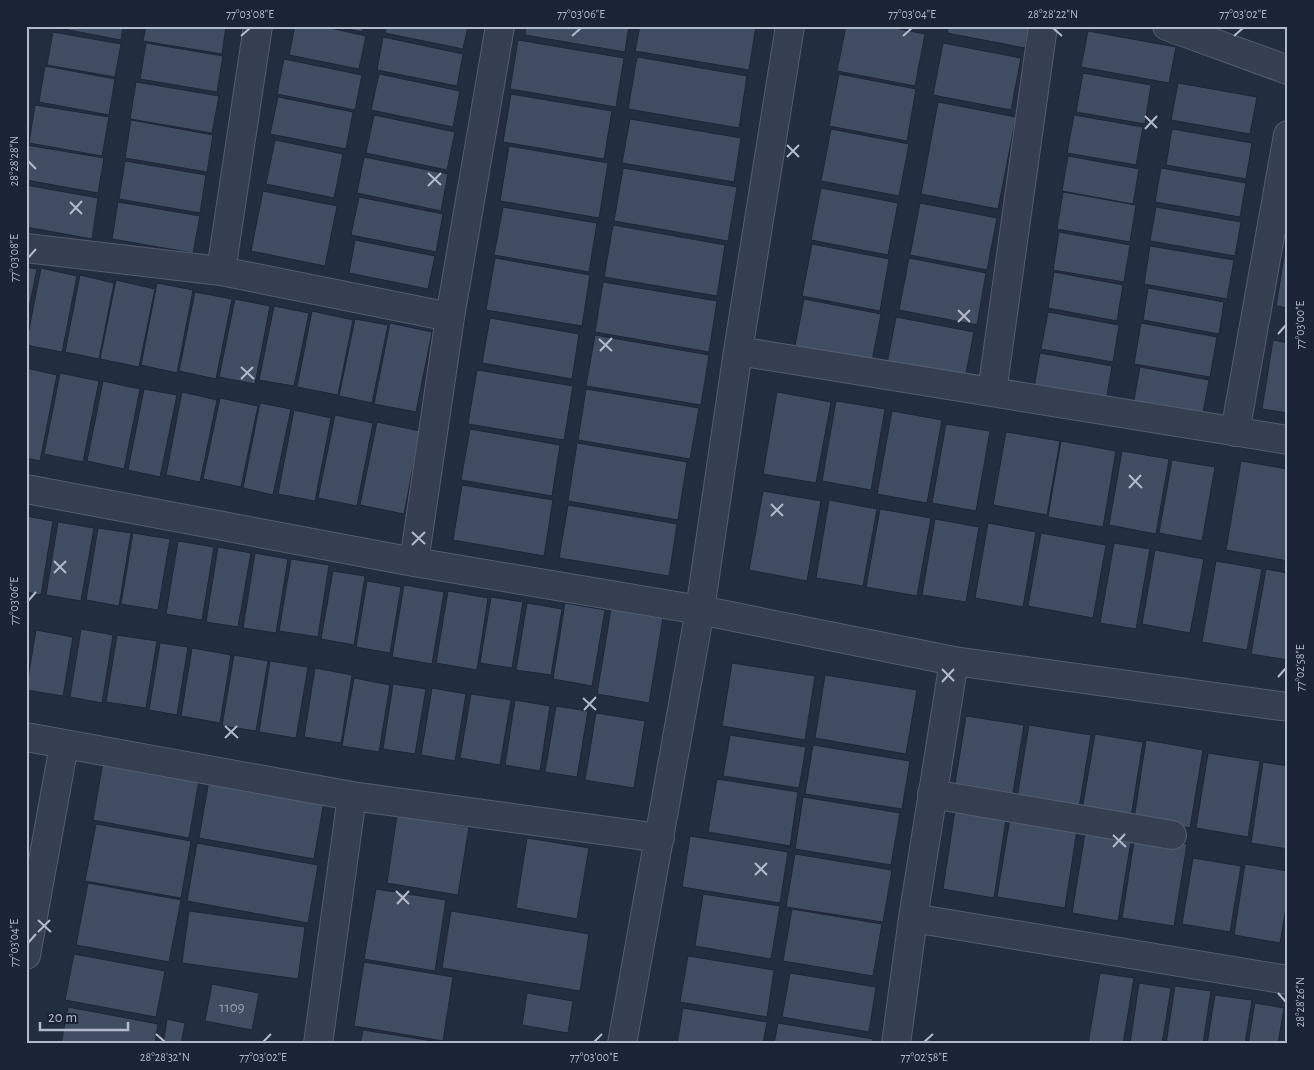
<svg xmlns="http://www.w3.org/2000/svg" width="1314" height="1070" font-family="'Alegreya Sans',sans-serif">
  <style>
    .building { fill: #404c62; stroke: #1d2637 }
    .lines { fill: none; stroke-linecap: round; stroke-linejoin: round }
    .minor-casing { stroke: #545d6e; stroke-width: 30 }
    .minor { stroke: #363f50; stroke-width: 28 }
    .ticks { fill: none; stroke: #b2bacb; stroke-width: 2 }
    .labels { text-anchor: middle; stroke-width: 4; stroke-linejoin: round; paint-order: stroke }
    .number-label { font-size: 15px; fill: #969eb1 }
    .neatline { fill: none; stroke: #b2bacb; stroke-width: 2 }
    .ticks-label { font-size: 12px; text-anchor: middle; fill: #b2bacb }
  </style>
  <rect width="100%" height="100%" fill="#222d40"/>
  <path class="building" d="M48,26h75l-2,14z
    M146,26h80l-4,28 -79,-13z
    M295,26h26l45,10 -7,33 -70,-14z
    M334,26h29l-1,6z
    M386,26h82l-5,23 -78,-16z
    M526,26h103l-4,26 -100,-17z
    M640,26h116l-7,44 -114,-19z
    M846,26h38l41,8 -10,52 -78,-15z
    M949,26h80l-4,22 -78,-15z
    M1088,31l88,16 -7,36 -88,-16z
    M53,32l68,12 -6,33 -68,-12z
    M383,37l80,17 -6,32 -80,-16z
    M518,40l106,18 -8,49 -106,-18z
    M146,43l77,13 -6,36 -77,-13z
    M943,43l78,15 -10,52 -78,-15z
    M637,57l110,19 -8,52 -111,-19z
    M284,59l78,16 -7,35 -78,-16z
    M45,66l70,13 -6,36 -70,-13z
    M1083,73l68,12 -6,39 -69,-12z
    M379,74l81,17 -7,36 -82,-17z
    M839,74l77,15 -9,52 -78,-15z
    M136,82l83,14 -7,37 -82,-14z
    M1178,83l79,14 -7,37 -79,-14z
    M511,94l101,17 -8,48 -101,-17z
    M278,97l75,15 -7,37 -76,-15z
    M938,102l78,15 -18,92 -77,-15z
    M35,105l74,12 -7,39 -73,-13z
    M374,115l81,17 -8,38 -81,-17z
    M1074,115l69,12 -7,38 -69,-12z
    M630,119l111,19 -7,44 -112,-19z
    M131,120l82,15 -6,37 -82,-14z
    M831,129l78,15 -10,52 -78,-15z
    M1172,129l80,14 -6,36 -80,-14z
    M275,140l68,14 -9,44 -68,-14z
    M26,145l78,13 -6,35 -72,-13z
    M509,146l99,17 -9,55 -99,-17z
    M1068,156l71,13 -6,35 -71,-13z
    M364,157l84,17 -7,37 -84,-18z
    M125,161l81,14 -6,38 -81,-14z
    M623,168l114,19 -9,54 -114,-20z
    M1161,168l85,15 -6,34 -85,-15z
    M26,185l72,13 -6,41 -66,-12z
    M821,188l77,15 -10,52 -77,-15z
    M263,191l74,15 -12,60 -74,-15z
    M1063,192l73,13 -6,37 -73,-13z
    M359,197l84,17 -7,38 -85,-17z
    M118,202l82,14 -7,37 -81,-14z
    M920,203l77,15 -10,52 -77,-15z
    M503,207l94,16 -8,49 -95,-17z
    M1156,207l85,15 -6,34 -85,-15z
    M613,225l112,20 -8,51 -113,-19z
    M1059,232l71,13 -6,37 -71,-12z
    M1287,238h1v70l-12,-2z
    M355,240l80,16 -7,33 -79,-16z
    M812,244l77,15 -9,52 -78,-15z
    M1150,246l84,14 -7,39 -83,-15z
    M495,258l95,17 -8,51 -96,-16z
    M909,258l77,15 -9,52 -78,-15z
    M26,267l11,2 -11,53z
    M41,268l36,8 -15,76 -36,-7z
    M1054,272l69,13 -6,36 -69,-13z
    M80,275l34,8 -15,76 -34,-7z
    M116,280l39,9 -16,78 -39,-8z
    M603,282l114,19 -8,51 -114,-20z
    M157,283l36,7 -16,83 -36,-8z
    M1148,288l76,14 -5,32 -76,-14z
    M195,292l37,7 -16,80 -37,-8z
    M235,299l35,7 -15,78 -36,-7z
    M804,299l77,15 -10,52 -77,-15z
    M274,306l35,7 -15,73 -35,-6z
    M312,311l41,9 -15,75 -41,-8z
    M1048,312l71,13 -6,37 -72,-13z
    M896,317l78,15 -10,52 -78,-15z
    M490,318l89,16 -7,45 -90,-16z
    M355,319l33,6 -16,78 -33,-7z
    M390,323l42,9 -16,80 -42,-8z
    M1141,323l76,14 -7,40 -76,-13z
    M595,335l114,20 -8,50 -115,-19z
    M1273,340l15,3v70l-26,-4z
    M1040,353l72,13 -7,40 -72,-13z
    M1140,367l69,13 -7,38 -69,-13z
    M26,368l31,7 -17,86 -14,-3z
    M477,370l96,16 -9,54 -96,-16z
    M60,373l39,8 -16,81 -39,-8z
    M103,381l37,8 -16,80 -37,-8z
    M144,389l33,6 -17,82 -32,-7z
    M586,389l113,19 -9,51 -112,-19z
    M182,392l35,8 -17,82 -34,-7z
    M777,392l54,10 -15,81 -53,-9z
    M220,398l38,8 -17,81 -38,-8z
    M836,401l49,8 -14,81 -49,-9z
    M260,403l31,6 -18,86 -30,-7z
    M294,410l37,8 -16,83 -37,-7z
    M892,411l50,9 -15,83 -50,-9z
    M335,415l38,8 -16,83 -39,-8z
    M377,422l43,9 -16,83 -44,-9z
    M946,424l44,7 -14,80 -44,-8z
    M470,429l90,16 -8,51 -91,-16z
    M1006,432l54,9 -13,74 -54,-10z
    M1061,441l55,10 -13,76 -55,-10z
    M577,443l110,19 -9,58 -110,-19z
    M1122,451l47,8 -13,75 -47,-9z
    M1172,460l43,7 -13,74 -43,-8z
    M1241,461l47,8v92l-62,-11z
    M462,485l91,15 -9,56 -91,-16z
    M763,491l58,10 -14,80 -58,-11z
    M829,500l48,9 -14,77 -47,-8z
    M568,505l109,19 -8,52 -110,-18z
    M880,509l51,9 -14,78 -51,-9z
    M26,516l27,5 -12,74 -15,-3z
    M935,519l44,8 -13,75 -44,-7z
    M58,522l36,6 -13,73 -35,-6z
    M988,523l48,9 -13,75 -48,-9z
    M98,528l33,5 -12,73 -33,-6z
    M133,533l37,6 -12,71 -37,-6z
    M1041,533l65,12 -13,73 -65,-12z
    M178,541l36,6 -12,73 -36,-6z
    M1114,543l36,6 -14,80 -36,-6z
    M218,547l33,6 -13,74 -32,-5z
    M1155,550l49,9 -14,74 -48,-9z
    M255,553l33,6 -12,74 -33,-5z
    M291,559l38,6 -11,72 -39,-6z
    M1216,561l46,8 -15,81 -45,-8z
    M1266,569l22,4v87l-37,-6z
    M333,571l32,5 -11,69 -33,-6z
    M367,581l34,6 -11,66 -34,-6z
    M404,585l40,7 -12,72 -40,-7z
    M448,591l40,7 -11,72 -41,-7z
    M491,597l32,5 -11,66 -32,-5z
    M527,603l35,6 -11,66 -35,-5z
    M565,603l40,7 -13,76 -39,-7z
    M611,609l52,9 -14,85 -52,-9z
    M26,624l4,1 -4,26z
    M81,629l32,6 -11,68 -32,-6z
    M36,630l37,7 -10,59 -37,-6z
    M117,635l40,6 -11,67 -40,-6z
    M160,643l28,4 -11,68 -28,-5z
    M192,648l39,7 -11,68 -39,-7z
    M234,655l34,6 -12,70 -34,-5z
    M270,661l38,6 -12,71 -37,-6z
    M732,663l83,13 -10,64 -83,-14z
    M315,668l37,7 -11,68 -37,-6z
    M825,675l92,15 -11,64 -91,-16z
    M354,678l36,7 -11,67 -37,-6z
    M393,684l33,5 -11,65 -32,-5z
    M432,688l34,6 -11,67 -34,-6z
    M471,694l40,6 -11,65 -40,-7z
    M515,700l35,6 -10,65 -35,-6z
    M556,706l32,5 -11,66 -32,-5z
    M596,713l49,8 -11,67 -49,-8z
    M966,716l58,9 -12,74 -58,-9z
    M1029,725l62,10 -12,73 -62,-10z
    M1095,734l48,8 -12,75 -49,-7z
    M730,735l76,12 -7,41 -76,-12z
    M1146,740l57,10 -13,78 -56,-9z
    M813,745l97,16 -8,48 -97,-15z
    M1208,753l52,8 -12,76 -52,-9z
    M103,762l96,18 -10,58 -96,-18z
    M1263,762l25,4v83l-37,-6z
    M717,779l81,13 -8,54 -82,-14z
    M209,780l115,21 -10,58 -115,-21z
    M803,797l97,16 -9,52 -96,-16z
    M955,810l51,9 -12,79 -51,-9z
    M1011,812l67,11 -13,85 -68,-11z
    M397,815l72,12 -11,68 -71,-12z
    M96,824l95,17 -10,57 -96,-17z
    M1086,827l46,8 -14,86 -46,-8z
    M1135,835l52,9 -13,82 -52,-8z
    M690,836l98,16 -8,51 -98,-16z
    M527,838l62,10 -12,71 -61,-11z
    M197,843l121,22 -10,58 -121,-22z
    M795,854l97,16 -9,52 -97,-15z
    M1193,858l48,8 -11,66 -48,-8z
    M1245,864l43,7v25l-8,47 -46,-8z
    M88,883l93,17 -12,62 -93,-17z
    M376,889l70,11 -11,71 -71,-12z
    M703,894l77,12 -9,53 -76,-13z
    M792,909l90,15 -9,52 -90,-15z
    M189,911l116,16 -7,52 -116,-16z
    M451,911l138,23 -9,57 -138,-23z
    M1288,921v23h-4z
    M74,954l91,17 -9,46 -91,-17z
    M688,956l86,14 -7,47 -87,-15z
    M364,962l89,15 -10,64 -89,-15z
    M790,973l86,14 -7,45 -87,-15z
    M1100,973l34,5 -11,66h-35z
    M1139,983l32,5 -9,56h-32z
    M212,984l47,9 -7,37 -47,-9z
    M1175,986l36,5 -8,53h-37z
    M527,993l46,8 -5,32 -46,-8z
    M1215,995l37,5 -7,44h-38z
    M1255,1003l29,5 -6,36h-30z
    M68,1007l90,17 -3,20h-94z
    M683,1008l84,14 -4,22h-86z
    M167,1019l18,4 -4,21h-18z
    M778,1023l95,16 -1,5h-98z
    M363,1030l82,13 -1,1h-84z
    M924,1039l31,5h-32z"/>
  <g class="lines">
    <g class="minor-casing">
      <path id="minor" d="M1167,26l121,44
        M26,248l195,23 229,46
        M221,271l37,-245
        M738,351l550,89
        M992,392l51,-366
        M1235,432l53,-297
        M26,489l388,73 286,48 254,51 334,46
        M414,562l36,-245 50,-291
        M26,737l326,59 308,42
        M932,794l240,41
        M913,918l375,62
        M26,955l38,-210
        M318,1044l34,-248
        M622,1044l78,-434 38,-259 52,-325
        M896,1044l17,-126 41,-257"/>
    </g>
    <use href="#minor" class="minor"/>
  </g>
  <path class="ticks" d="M1053,28l9,8M241,36l9,-8M572,36l9,-8M903,36l9,-8M1234,36l9,-8M1145,116l12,12M1145,129l12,-13M787,145l12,12M787,157l12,-12M28,161l8,8M428,173l13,12M428,186l13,-13M70,202l12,12M70,214l12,-13M28,258l8,-9M958,310l12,12M958,322l12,-12M1278,334l8,-9M599,339l13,12M600,351l12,-13M241,367l13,12M241,379l12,-12M1129,475l13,13M1129,488l12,-13M771,504l12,12M771,516l12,-12M412,532l13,12M412,545l13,-13M54,561l12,12M54,573l12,-12M28,601l8,-9M942,669l12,12M1278,677l8,-9M942,682l12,-13M583,698l13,12M584,710l12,-13M225,726l13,12M225,738l12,-12M1113,835l13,12M1113,847l12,-13M755,863l12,12M755,875l12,-12M396,891l13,13M397,904l12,-13M38,920l13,12M38,932l12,-12M28,943l8,-9M1278,993l8,9M156,1034l9,8M263,1042l8,-8M594,1042l8,-8M924,1042l9,-8"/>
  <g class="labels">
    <g class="number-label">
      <text x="232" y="1012">1109</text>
    </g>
  </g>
  <rect width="1314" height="1070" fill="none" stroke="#1b2435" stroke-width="55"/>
  <path d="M40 1022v8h88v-8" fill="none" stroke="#b2bacb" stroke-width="2.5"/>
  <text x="48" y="1022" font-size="15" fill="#b2bacb" stroke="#1b2435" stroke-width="4" paint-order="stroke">20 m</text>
  <rect x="28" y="28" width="1258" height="1014" class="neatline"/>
  <g class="ticks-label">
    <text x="250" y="18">77°03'08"E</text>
    <text x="581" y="18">77°03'06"E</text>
    <text x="912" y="18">77°03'04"E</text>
    <text x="1053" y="18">28°28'22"N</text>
    <text x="1243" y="18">77°03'02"E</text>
    <text transform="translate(14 161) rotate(-90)" y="4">28°28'28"N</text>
    <text transform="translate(14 258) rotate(-90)" y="4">77°03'08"E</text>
    <text transform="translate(1300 325) rotate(-90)" y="4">77°03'00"E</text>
    <text transform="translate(14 601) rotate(-90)" y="4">77°03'06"E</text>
    <text transform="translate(1300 668) rotate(-90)" y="4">77°02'58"E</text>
    <text transform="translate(14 943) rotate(-90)" y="4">77°03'04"E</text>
    <text transform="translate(1300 1002) rotate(-90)" y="4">28°28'26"N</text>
    <text x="165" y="1061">28°28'32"N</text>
    <text x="263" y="1061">77°03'02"E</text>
    <text x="594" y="1061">77°03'00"E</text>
    <text x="924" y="1061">77°02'58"E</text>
  </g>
</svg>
